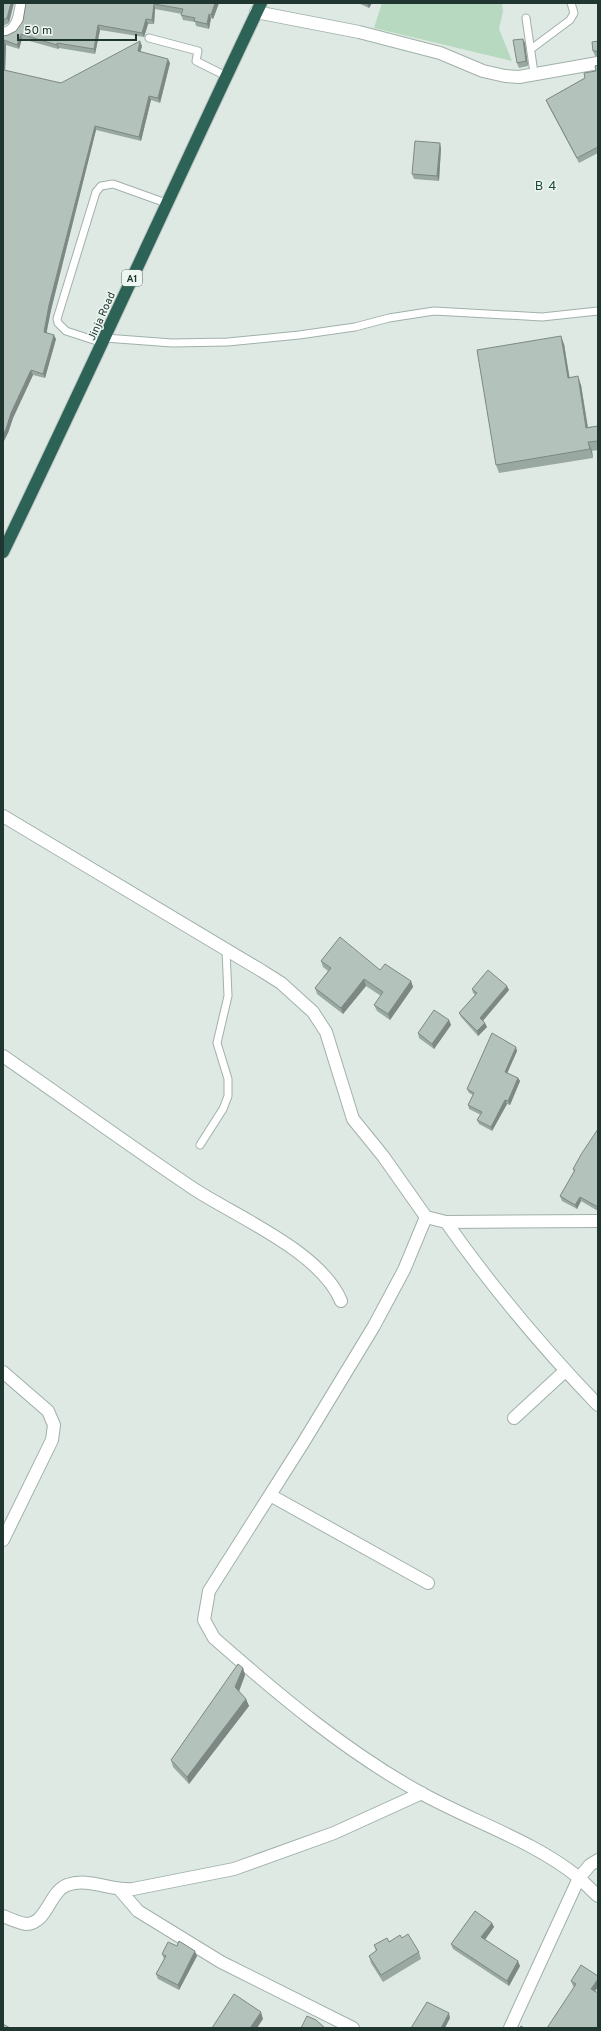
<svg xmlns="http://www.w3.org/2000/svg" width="601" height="2031" font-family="Overpass,sans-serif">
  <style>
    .green { fill: #b7d9c0 }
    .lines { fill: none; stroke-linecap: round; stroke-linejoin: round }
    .lane-casing { stroke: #a1b0ab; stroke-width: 9 }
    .street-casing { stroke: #a1b0ab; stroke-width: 14 }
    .highway-casing { stroke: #bcc3c1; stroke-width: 14 }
    .lane { stroke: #fff; stroke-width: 7 }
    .street { stroke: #fff; stroke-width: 12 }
    .highway { stroke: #2d6256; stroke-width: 12 }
    .wall { fill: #9aa8a2 }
    .shaded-wall { fill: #7d8884 }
    .building { fill: #b3c3bc; stroke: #7d8884 }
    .labels { text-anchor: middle; stroke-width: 3; stroke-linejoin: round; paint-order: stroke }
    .shield { fill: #eef6f1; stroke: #5e706b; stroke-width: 1 }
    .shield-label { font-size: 10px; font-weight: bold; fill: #203731 }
    .street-label { font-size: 11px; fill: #203731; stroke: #eef6f1 }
    .quarter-label { font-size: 13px; letter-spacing: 1px; fill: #1d483d; stroke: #eef6f1 }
  </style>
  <rect width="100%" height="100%" fill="#dee9e4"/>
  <path class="green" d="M382,3h120l1,8 -4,18 13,32 -138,-33z"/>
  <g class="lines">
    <g class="lane-casing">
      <path id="lane" d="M526,18l8,55
        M149,38l49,13 -2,10 30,15
        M531,49l39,-29 4,-7 -3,-10
        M105,338l67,5 56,-1 71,-7 56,-8 34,-9 45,-7 108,6 56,-6
        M103,343l-37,-12 -8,-8 -1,-4 39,-127 5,-6 12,-2 53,19
        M200,1145l23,-36 5,-13v-17l-11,-36 11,-47 -2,-46"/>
    </g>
    <g class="street-casing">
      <path id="street" d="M256,12l103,20 81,21 43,18 22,5 14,1 79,-14
        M3,34c15,-1 17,-19 19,-31
        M3,816l259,155 19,12 32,29 13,20 27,87 30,37 43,61 -22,53 -30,56 -71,117 -94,148 -5,29 10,18c65,57 131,113 207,155 50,28 113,48 157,84 7,6 13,13 20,19
        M3,1056c64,44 127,90 191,133 43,28 127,63 147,112
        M426,1217l20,5c46,65 96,125 152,183
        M446,1222l152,-1
        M3,1372l45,39 6,14 -2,15 -49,100
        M514,1418l51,-47
        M270,1495l158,88
        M120,1890l18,21 83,51 132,66
        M3,1916c7,3 16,7 23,8 21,0 23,-32 41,-39 22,-8 43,6 66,4l101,-20 100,-36 88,-40
        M510,2028l69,-150 11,-13 8,-5"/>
    </g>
    <g class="highway-casing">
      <path id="highway" d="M3,552c88,-182 171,-366 258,-549"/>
    </g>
    <use href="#lane" class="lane"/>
    <use href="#street" class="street"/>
    <use href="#highway" class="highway"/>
  </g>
  <path class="wall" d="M3,3l6,20 -6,3z
    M26,3h193l-6,16 -2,-1 -2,11 -13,-3 -1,-4 -12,-2 -2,-5 1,-1 -27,-5 -1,15h-6l-4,13 -44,-7 -5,24 -36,-6 -1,1 -36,-10 -3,10 -13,-4 -1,26 56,12 81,-37 -2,6 30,11 -10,40 -9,-3 -10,41 -45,-11 -45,180 -5,22 10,7 -11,39 -12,-3 -20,43 -5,15 -5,-397 5,-1 8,-4 7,-10z
    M358,3h14l-3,5z
    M598,41v15h-3l-2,-5z
    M525,43l3,23 -9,2 -2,-5z
    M598,65v88l-19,10 -31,-58 -2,-5 39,-22 11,-7z
    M441,148l-2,33 -25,-2 -2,-5z
    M564,344l5,33 12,8 7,42 10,-1v24l-6,1 1,7 -94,15 -3,-8z
    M321,961l59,9 31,11 2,6 -23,33 -13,-9 -3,-6 7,-9 -15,-10 -23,28 -26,-20 -2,-6 13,-17 -5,-4z
    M472,989l37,1 -26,30 4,7 -9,9 -17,-19 -2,-4 16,-18 -2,-2z
    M449,1020l2,5 -17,24 -15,-11 -1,-5z
    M517,1051l-10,22 11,5 2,3 -10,24 -3,-1 -15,27 -13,-7 -2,-4 4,-5 -12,-6 -1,-4 5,-10 -4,-2 -2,-4z
    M598,1129v82l-17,-10 -4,8 -15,-8 -2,-5 14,-24 -1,-3z
    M243,1668l2,7 -6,16 7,8 3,7 -60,78 -16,-17 -2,-7z
    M492,1923l2,4 -9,13 35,26 -11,20 -56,-37 -2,-5z
    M402,1938l17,14 2,7 -38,23 -12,-19 -2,-7 7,-5 -2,-6z
    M162,1954l35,2 -18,34 -21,-11 -2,-5 8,-15z
    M598,1976v11l-3,4 -21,-4 -1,-1 -2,-5z"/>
  <path class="shaded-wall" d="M11,3h3l-5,20 -2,-5z
    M215,3h4l-6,16 -2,-4z
    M368,3h4l-3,5 -2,-4z
    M154,4l1,5 -1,15 -2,-4z
    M209,14l2,4 -2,11 -2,-5z
    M146,19l2,5 -4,13 -2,-4z
    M98,25l2,5 -5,24 -1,-5z
    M21,34l1,5 -3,10 -2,-4z
    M523,39l2,4 3,23 -2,-5z
    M4,40l2,5 -1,30 -1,-5z
    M140,41l2,5 -3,10 -1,-5z
    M57,43l2,5 -1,1 -1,-4z
    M168,59l2,4 -10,40 -2,-5z
    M149,96l2,4 -10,41 -2,-4z
    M95,126l1,4 -45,180 -5,26 -2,-4 5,-27z
    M440,143l1,5 -2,33 -2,-5z
    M54,335l2,4 -11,39 -2,-4z
    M561,336l3,8 7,42 -3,-8z
    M31,370l2,5 -20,43 -5,15 -5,10v-8l8,-22z
    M578,376l3,9 8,51 -3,-8z
    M588,442l4,9 1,7 -3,-9z
    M364,979l2,7 -23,28 -2,-6z
    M411,981l2,6 -23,33 -2,-6z
    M507,986l2,4 -27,32 -2,-4z
    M449,1020l2,5 -17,24 -2,-5z
    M485,1023l2,4 -9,9 -1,-5z
    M516,1047l1,4 -11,25 -1,-4z
    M518,1078l2,3 -10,24 -2,-4z
    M505,1100l2,4 -15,27 -1,-4z
    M580,1197l1,4 -4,8 -2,-4z
    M243,1668l2,7 -7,19 -3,-7z
    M246,1699l3,7 -60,78 -2,-7z
    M492,1923l2,4 -11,15 -2,-5z
    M195,1951l2,5 -18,34 -1,-5z
    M518,1961l2,5 -11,20 -2,-5z
    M598,1979v8l-5,7 -2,-5z
    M261,2012l2,7 -6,9h-7z
    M449,2013l1,5 -5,10h-4z"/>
  <path class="building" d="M3,3h8l-4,15 -4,2z
    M26,3h189l-4,12 -2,-1 -2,10 -13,-3 1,-3 -14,-3 2,-6 -29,-5 -2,16 -6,-1 -4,14 -44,-8 -4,24 -37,-6v2l-36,-11 -4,11 -13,-5v30l57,13 79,-42 -2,10 30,8 -10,39 -9,-2 -10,41 -44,-11 -46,179 -5,27 10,3 -11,39 -12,-4 -20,43 -5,16 -3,6v-399l5,-1 8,-4 7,-10z
    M523,39l3,22 -9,2 -4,-23z
    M598,41v10h-5l-1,-9z
    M598,65v82l-21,11 -31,-58 39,-22 -1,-5 12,-2 -1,-5z
    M415,141l25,2 -3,33 -25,-2z
    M561,336l7,42 10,-2 8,52 12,-2v15l-10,1 2,7 -94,16 -19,-115z
    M340,937l40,33 5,-6 26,17 -23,33 -14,-9 9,-13 -19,-13 -23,29 -26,-20 16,-20 -10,-7z
    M488,970l19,16 -27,32 5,5 -8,8 -18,-18 18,-20 -5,-4z
    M434,1010l15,10 -17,24 -14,-11z
    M492,1033l24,14 -11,25 13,6 -10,23 -3,-1 -14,27 -14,-7 5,-8 -14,-7 6,-12 -7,-4z
    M598,1129v78l-18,-10 -5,8 -15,-9 15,-26 -2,-1 9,-16z
    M238,1664l5,4 -8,19 11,12 -59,78 -16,-17z
    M475,1911l17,12 -11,14 37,24 -11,20 -56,-37z
    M408,1934l11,18 -38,23 -12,-19 8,-6 -3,-5 13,-7 2,4 11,-7 2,3z
    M179,1941l16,10 -17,34 -22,-11 10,-18 -4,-2 6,-12 9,4z
    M581,1965l17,11v3l-7,10 7,4v35h-51l29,-44 -5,-3z
    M234,1994l27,18 -11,16h-38z
    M427,2002l22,11 -8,15h-30z
    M307,2016l9,4 9,8h-24z
    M3,2024l7,4h-7z
    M521,2026l3,2h-4z"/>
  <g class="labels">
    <rect class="shield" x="122" y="270" width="20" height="16" rx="3"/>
    <g class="shield-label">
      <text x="132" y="282">A1</text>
    </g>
    <g class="street-label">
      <text transform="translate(101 316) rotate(-66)" y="4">Jinja Road</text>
    </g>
    <g class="quarter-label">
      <text x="546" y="190">B 4</text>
    </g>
  </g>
  <rect width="601" height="2031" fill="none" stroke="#203731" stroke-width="8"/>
  <path d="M18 34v6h118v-6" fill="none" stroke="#203731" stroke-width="2"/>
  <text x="24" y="34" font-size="12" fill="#203731" stroke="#eef6f1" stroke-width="3" paint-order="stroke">50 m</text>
</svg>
